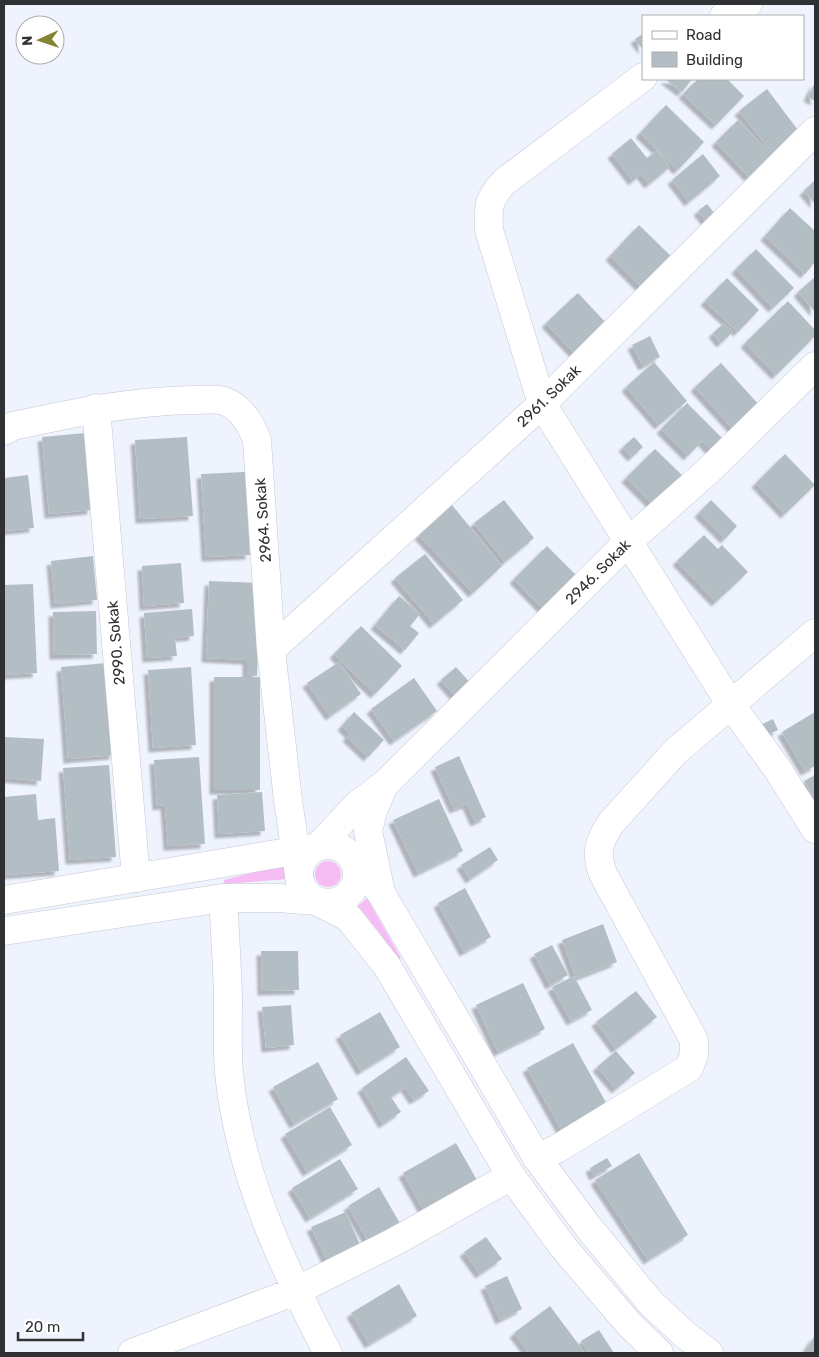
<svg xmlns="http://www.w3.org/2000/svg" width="819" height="1357" font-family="Rubik,sans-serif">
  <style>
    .green { fill: #f5bdf3 }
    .building { fill: #b3bec4; filter: url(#shadow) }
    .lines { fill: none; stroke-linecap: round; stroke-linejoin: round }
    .minor-casing { stroke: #c4c8d2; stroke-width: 29 }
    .major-casing { stroke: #c4c8d2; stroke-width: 29 }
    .minor { stroke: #fff; stroke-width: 28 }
    .major { stroke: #fff; stroke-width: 28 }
    .labels { text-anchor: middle; stroke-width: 4; stroke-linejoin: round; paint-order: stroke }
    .street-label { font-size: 15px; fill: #2f3135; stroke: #fff }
  </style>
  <defs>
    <filter id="shadow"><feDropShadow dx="-4.5" dy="4.5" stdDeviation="1" flood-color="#0004"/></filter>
  </defs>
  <rect width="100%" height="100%" fill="#eef3fd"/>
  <path class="green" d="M315 874a13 13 0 1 1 26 0a13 13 0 1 1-26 0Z
    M286,864l2,15 -63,5 -1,-4z
    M367,898l34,60 -3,2 -19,-28 -21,-26z"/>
  <path class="building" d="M643,34v16l-8,-11z
    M665,79h27l-10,13z
    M698,79h29l17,17 -28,29 -33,-31z
    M815,82v19l-7,-4z
    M767,89l34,45 -27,21 -35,-44z
    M666,105l38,37 -26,28 -38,-37z
    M738,120l34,35 -23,22 -33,-35z
    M631,138l16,20 10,-8 13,17 -21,17 -8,-10 -8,7 -21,-27z
    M703,154l17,22 -31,26 -17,-22z
    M815,180v24l-11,-13z
    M707,204l9,11 -9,7 -9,-11z
    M790,208l25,23v31l-10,12 -40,-38z
    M639,225l37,36 -30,31 -36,-36z
    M756,249l38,39 -21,20 -37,-39z
    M815,277v35l-17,-20z
    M727,278l32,32 -21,22 -33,-31z
    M578,293l31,33 -32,30 -31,-33z
    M788,301l27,29v6l-39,39 -31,-32z
    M724,323l9,9 -12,11 -8,-10z
    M650,336l10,21 -17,9 -11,-21z
    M654,362l33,39 -28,24 -33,-38z
    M721,363l40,44 -26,24 -40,-44z
    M687,403l36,36 -11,12 -10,-10 -14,15 -27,-27z
    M85,433l7,77 -43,4 -7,-77z
    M187,437l6,79 -53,3 -5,-79z
    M634,437l9,10 -11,10 -9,-10z
    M655,449l28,27 -29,30 -28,-28z
    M785,454l30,31 -30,29 -29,-31z
    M245,472l5,83 -44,2 -5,-83z
    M28,475l6,53 -30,3v-53z
    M504,500l30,38 -29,24 -31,-39z
    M711,500l26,26 -12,13 -26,-26z
    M452,505l50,61 -29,27 -54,-58z
    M704,535l14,14 4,-4 26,27 -32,30 -39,-41z
    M547,546l31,31 -33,34 -31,-32z
    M425,554l38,46 -29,24 -39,-46z
    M93,556l4,44 -42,4 -4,-43z
    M181,563l3,40 -40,3 -2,-40z
    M209,581l52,2 -4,93h-10v-16l-41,-2z
    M33,584l4,89 -33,2v-90z
    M399,596l21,18 -10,12 9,7 -14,17 -30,-25z
    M192,609l2,27 -19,2 2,18 -30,2 -3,-45z
    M96,611l1,43 -43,1 -1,-43z
    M361,626l41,40 -27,28 -41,-40z
    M339,662l22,32 -31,22 -23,-33z
    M107,663l7,92 -46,4 -7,-92z
    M191,667l5,78 -43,3 -5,-78z
    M456,667l18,20 -15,13 -18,-20z
    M214,677h46v113h-46z
    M414,678l23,33 -43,30 -23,-32z
    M354,712l30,28 -16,17 -21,-20 3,-3 -8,-8z
    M815,712v54l-10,5 -23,-39z
    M773,719l5,11 -15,7 -5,-11z
    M4,737l40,2 -3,42 -37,-3z
    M459,756l27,61 -11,5 -8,-18 -13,5 -19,-42z
    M199,757l6,87 -37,2 -3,-41 -8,1 -3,-46z
    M109,765l7,92 -46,3 -7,-92z
    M815,775v27l-11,-21z
    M262,792l3,39 -46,3 -2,-39z
    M36,794l2,26 17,-2 4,53 -54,4 -1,-78z
    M439,799l24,52 -45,22 -25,-53z
    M490,847l8,13 -28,19 -9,-14z
    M465,888l26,49 -27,15 -26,-49z
    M603,924l14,38 -41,16 -14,-38z
    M552,945l16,30 -18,10 -16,-31z
    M261,951h37l1,39 -37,1z
    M574,976l18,34 -21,11 -19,-34z
    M523,983l22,46 -47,23 -22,-47z
    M636,991l21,26 -41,32 -20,-27z
    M291,1005l3,40 -28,3 -4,-41z
    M380,1012l20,35 -39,24 -21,-36z
    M573,1043l36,65 -46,25 -36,-65z
    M616,1051l19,22 -19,16 -19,-22z
    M406,1057l23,34 -15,9 -9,-13 -14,10 10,15 -18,12 -21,-36z
    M318,1062l20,37 -44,25 -21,-37z
    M330,1107l22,38 -45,27 -22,-38z
    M456,1143l22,39 -54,29 -21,-38z
    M639,1153l49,82 -40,25 -53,-80z
    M607,1158l5,8 -18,10 -4,-8z
    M340,1159l18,30 -48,29 -18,-30z
    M379,1187l26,45 -11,7 -7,-10 -19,12 -20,-35z
    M346,1212l14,33 -33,16 -16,-34z
    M486,1237l16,22 -22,15 -16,-22z
    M507,1276l15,33 -22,11 -15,-34z
    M399,1284l18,32 -48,28 -18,-31z
    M550,1306l35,47h-56l-15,-20z
    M599,1330l15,23h-25l-8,-12z
    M815,1335v18h-11z"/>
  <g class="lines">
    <g class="minor-casing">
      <path id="minor" d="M724,16l24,-12
        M643,77l-139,105c-16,17 -16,25 -15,48l53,174 189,301 47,65 37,59
        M96,408l40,470
        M4,431l9,-5c60,-13 118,-25 180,-26 9,0 22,-2 31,1 17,6 27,23 33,39l14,210 17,150 11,75
        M271,650l271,-246 273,-273
        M318,847l39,-42 28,-21 244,-243 79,-70 107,-105
        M381,893l-13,-62 5,-20 11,-26
        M223,898c2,33 4,66 5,99 0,25 -1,51 1,76 10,100 53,192 99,280
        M537,1158l20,-9 132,-81 5,-13v-15l-91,-166c-8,-21 -4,-33 8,-51l65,-72 139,-118
        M132,1353l164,-62 98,-49 117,-66"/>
    </g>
    <g class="major-casing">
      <path id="major" d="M299 874a29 29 0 1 1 58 0a29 29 0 1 1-58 0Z
        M353,860l28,33 156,265 52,70 62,75 33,31 25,19
        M4,900l314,-53
        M4,931l219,-33h56l37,3 32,16 39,49 124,210 53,72 65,76 30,29"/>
    </g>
    <use href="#minor" class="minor"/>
    <use href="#major" class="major"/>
  </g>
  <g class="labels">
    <g class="street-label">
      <text transform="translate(549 396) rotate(-44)" y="5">2961. Sokak</text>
      <text transform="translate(263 520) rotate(-94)" y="5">2964. Sokak</text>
      <text transform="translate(598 572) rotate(-45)" y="5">2946. Sokak</text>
      <text transform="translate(116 643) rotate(-95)" y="5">2990. Sokak</text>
    </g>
  </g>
  <rect width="819" height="1357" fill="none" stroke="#2f3135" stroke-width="10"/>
  <rect x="642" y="15" width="162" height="65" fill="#ffffff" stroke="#acadae"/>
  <rect x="652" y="31" width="25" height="8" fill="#ffffff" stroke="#acadae"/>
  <text x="686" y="40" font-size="15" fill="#2f3135">Road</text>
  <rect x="652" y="52" width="25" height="15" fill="#b3bec4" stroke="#acadae"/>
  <text x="686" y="65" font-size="15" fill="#2f3135">Building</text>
  <g transform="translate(40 40) rotate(267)"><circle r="24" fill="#ffffff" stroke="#acadae"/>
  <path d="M0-4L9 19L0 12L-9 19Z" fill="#838530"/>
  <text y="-8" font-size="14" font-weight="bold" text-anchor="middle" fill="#2f3135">N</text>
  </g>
  <path d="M18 1332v8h65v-8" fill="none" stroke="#2f3135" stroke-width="2.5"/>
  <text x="25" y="1332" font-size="15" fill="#2f3135" stroke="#ffffff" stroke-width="4" paint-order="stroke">20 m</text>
</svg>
